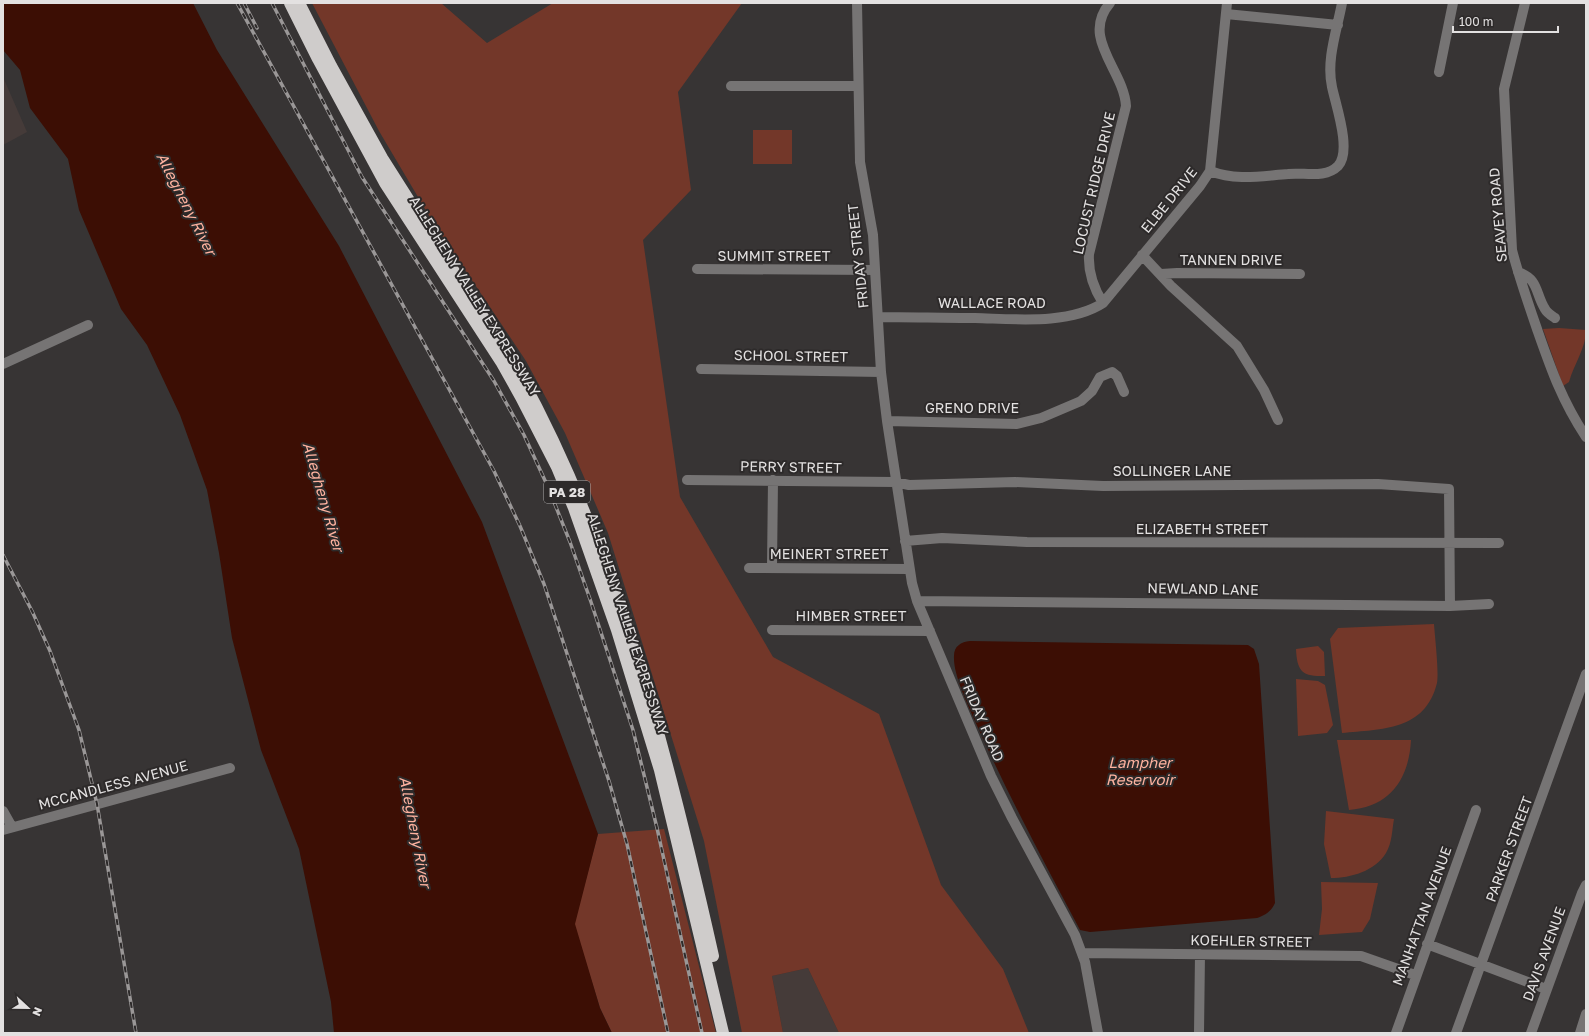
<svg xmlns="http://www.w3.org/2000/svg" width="1589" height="1036" font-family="'Golos Text',sans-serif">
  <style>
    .built { fill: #453b39 }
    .green { fill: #733729 }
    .water { fill: #3c0e04 }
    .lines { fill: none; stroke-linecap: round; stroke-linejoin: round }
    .minor { stroke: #767474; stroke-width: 10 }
    .highway { stroke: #cfcccb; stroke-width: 12 }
    .rail-casing { stroke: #9a9797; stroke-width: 3.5 }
    .rail { stroke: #2d2a2a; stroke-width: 2; stroke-dasharray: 6; stroke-linecap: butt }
    .labels { text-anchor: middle; stroke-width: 4; stroke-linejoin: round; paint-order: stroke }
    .shield { fill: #2d2a2a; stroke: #acaaaa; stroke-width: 1 }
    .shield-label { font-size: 13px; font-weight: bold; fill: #e3e1e1 }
    .street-label { font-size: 14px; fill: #e3e1e1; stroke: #2d2a2a }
    .water-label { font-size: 15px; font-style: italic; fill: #feb29f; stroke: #2d2a2a }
  </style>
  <rect width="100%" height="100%" fill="#373434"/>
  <path class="built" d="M3,77l24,55 -24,13z
    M808,968l31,65h-56l-11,-57z"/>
  <path class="green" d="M312,3h129l46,40 66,-40h189l-64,89 13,98 -48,50 37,257 93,160 106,57 62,171 62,84 26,64h-190l-31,-65 -36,8 11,57h-41l-38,-192 -96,-308 -43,-100 -39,-72 -95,-142 -52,-88z
    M753,130h39v34h-39z
    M1559,328l27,2c0,18 -12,34 -17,52l-6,4 -20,-57z
    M1434,624c1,14 5,48 3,59 -12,48 -55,46 -95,50l-12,-94 8,-11z
    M1318,646l6,6 1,24c-23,1 -28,-5 -29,-27z
    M1296,679l22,2 7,4 8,40 -6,8 -29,3z
    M1337,740h74c-2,39 -21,67 -62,70z
    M1326,811l68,8c-2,11 -2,24 -8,34 -11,18 -35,25 -55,25l-7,-34z
    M664,829l52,204h-104l-12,-25 -26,-84 24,-90z
    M1321,882l57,1 -8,36 -8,13 -43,3 3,-26z"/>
  <path class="water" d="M3,3h190l24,47 122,196 143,276 116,312 -23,90 25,84 12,25h-278l-3,-31 -32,-153 -38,-99 -29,-112 -13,-85 -12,-63 -27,-75 -33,-70 -26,-36 -42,-99 -11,-51 -38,-51 -10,-38 -17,-20z
    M970,641l278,4 6,4 5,15 16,239c-4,9 -10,12 -18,15l-167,14 -10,-2c-37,-70 -74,-139 -106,-211 -7,-17 -21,-45 -20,-63 0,-10 7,-14 16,-15z"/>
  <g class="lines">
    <path class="minor" d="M857,3l3,159 13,73 8,137 6,49 25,162 5,18 74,175 21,42 63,117 10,27 13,71
      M1525,3l-21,86 8,161c7,27 16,53 25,79 14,40 25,72 49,108
      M1226,14l112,11
      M1439,72l14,-69
      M731,86h127
      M1210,171c26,10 51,5 78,3 16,-2 37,5 50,-8 14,-15 -2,-60 -6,-79 -6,-27 5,-57 10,-84
      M1142,255l29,31 66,60 27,44 14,30
      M697,269l178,1
      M1518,272c21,7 17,21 27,37 2,4 7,7 10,9
      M1161,274l16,-1 123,1
      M1103,303c-9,-14 -15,-32 -14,-49l37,-148c-2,-36 -46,-68 -16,-103
      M878,317c33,0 65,1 97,1 40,1 94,7 128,-15l97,-117 10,-15 17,-168
      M3,364l85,-39
      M701,369l180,3
      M887,421l130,3 24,-6 40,-17 11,-10 8,-14 12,-5 5,4 7,16
      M687,480l208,2 14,3 106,-3 88,4 275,-2 71,5 1,117
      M905,541l37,-3 85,4 472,1
      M772,567l1,-87
      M749,568l160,1
      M917,601l533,5 39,-2
      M772,630l158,1
      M3,811l9,16
      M3,830l227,-62
      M1427,944l119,45
      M1082,953l279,3 54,19
      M1199,1033l1,-79
      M1396,1033l80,-223
      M1456,1033l130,-359
      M1531,1033l51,-140 4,-8
      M1580,1033l6,-19"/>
    <path class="highway" d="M290,3l28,56 67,124 117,180 19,34 36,70 17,41 43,122 43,140 63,263
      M299,3l32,63 51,92 137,216c99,181 149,382 194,582"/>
    <g class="rail-casing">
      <path id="rail" d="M237,3l257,468 26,55 24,58 65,197 18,63 41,189
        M244,3l13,25
        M272,3l90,174 132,204 30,54 24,52 22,55 21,60 42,128 24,98 45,205
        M3,555l29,56 18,40 29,79 18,74 39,229"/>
    </g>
    <use href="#rail" class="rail"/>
  </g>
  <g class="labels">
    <rect class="shield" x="544" y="481" width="46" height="22" rx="3"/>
    <g class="shield-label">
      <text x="567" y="497">PA 28</text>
    </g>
    <g class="street-label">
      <text transform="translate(1094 183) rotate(-77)" y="5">LOCUST RIDGE DRIVE</text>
      <text transform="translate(1169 200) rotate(-51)" y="5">ELBE DRIVE</text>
      <text transform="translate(1498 215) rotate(-95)" y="5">SEAVEY ROAD</text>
      <text x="774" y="261">SUMMIT STREET</text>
      <text transform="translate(858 256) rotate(-96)" y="5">FRIDAY STREET</text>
      <text x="1231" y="265">TANNEN DRIVE</text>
      <text transform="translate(475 296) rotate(58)" y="5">ALLEGHENY VALLEY EXPRESSWAY</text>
      <text x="992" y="308">WALLACE ROAD</text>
      <text transform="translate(791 356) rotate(1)" y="5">SCHOOL STREET</text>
      <text x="972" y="413">GRENO DRIVE</text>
      <text transform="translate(791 467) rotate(1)" y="5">PERRY STREET</text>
      <text x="1172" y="476">SOLLINGER LANE</text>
      <text x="1202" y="534">ELIZABETH STREET</text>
      <text x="829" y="559">MEINERT STREET</text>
      <text transform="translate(1203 589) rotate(1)" y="5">NEWLAND LANE</text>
      <text x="851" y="621">HIMBER STREET</text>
      <text transform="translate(628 624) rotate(72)" y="5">ALLEGHENY VALLEY EXPRESSWAY</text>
      <text transform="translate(982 719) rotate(67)" y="5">FRIDAY ROAD</text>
      <text transform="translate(113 785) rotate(-15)" y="5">MCCANDLESS AVENUE</text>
      <text transform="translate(1509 849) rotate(-70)" y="5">PARKER STREET</text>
      <text transform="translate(1422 916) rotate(-70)" y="5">MANHATTAN AVENUE</text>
      <text transform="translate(1251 941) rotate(1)" y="5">KOEHLER STREET</text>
      <text transform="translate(1544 954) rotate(-70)" y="5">DAVIS AVENUE</text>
    </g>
    <g class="water-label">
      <text transform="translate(186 204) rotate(63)" y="5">Allegheny River</text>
      <text transform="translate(323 497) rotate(74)" y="5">Allegheny River</text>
      <text x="1140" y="768">Lampher<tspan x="1140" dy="17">Reservoir</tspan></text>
      <text transform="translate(415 832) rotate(79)" y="5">Allegheny River</text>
    </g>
  </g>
  <rect width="1589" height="1036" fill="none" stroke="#e3e1e1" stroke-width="8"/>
  <g transform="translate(28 1008) rotate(112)" stroke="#2d2a2a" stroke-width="3" paint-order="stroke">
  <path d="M0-3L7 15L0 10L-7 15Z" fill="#e3e1e1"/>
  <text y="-6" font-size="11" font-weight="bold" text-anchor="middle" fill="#e3e1e1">N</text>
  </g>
  <path d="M1453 26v6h105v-6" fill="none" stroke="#e3e1e1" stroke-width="2"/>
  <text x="1459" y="26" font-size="12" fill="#e3e1e1" stroke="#2d2a2a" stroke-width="3" paint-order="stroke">100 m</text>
</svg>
